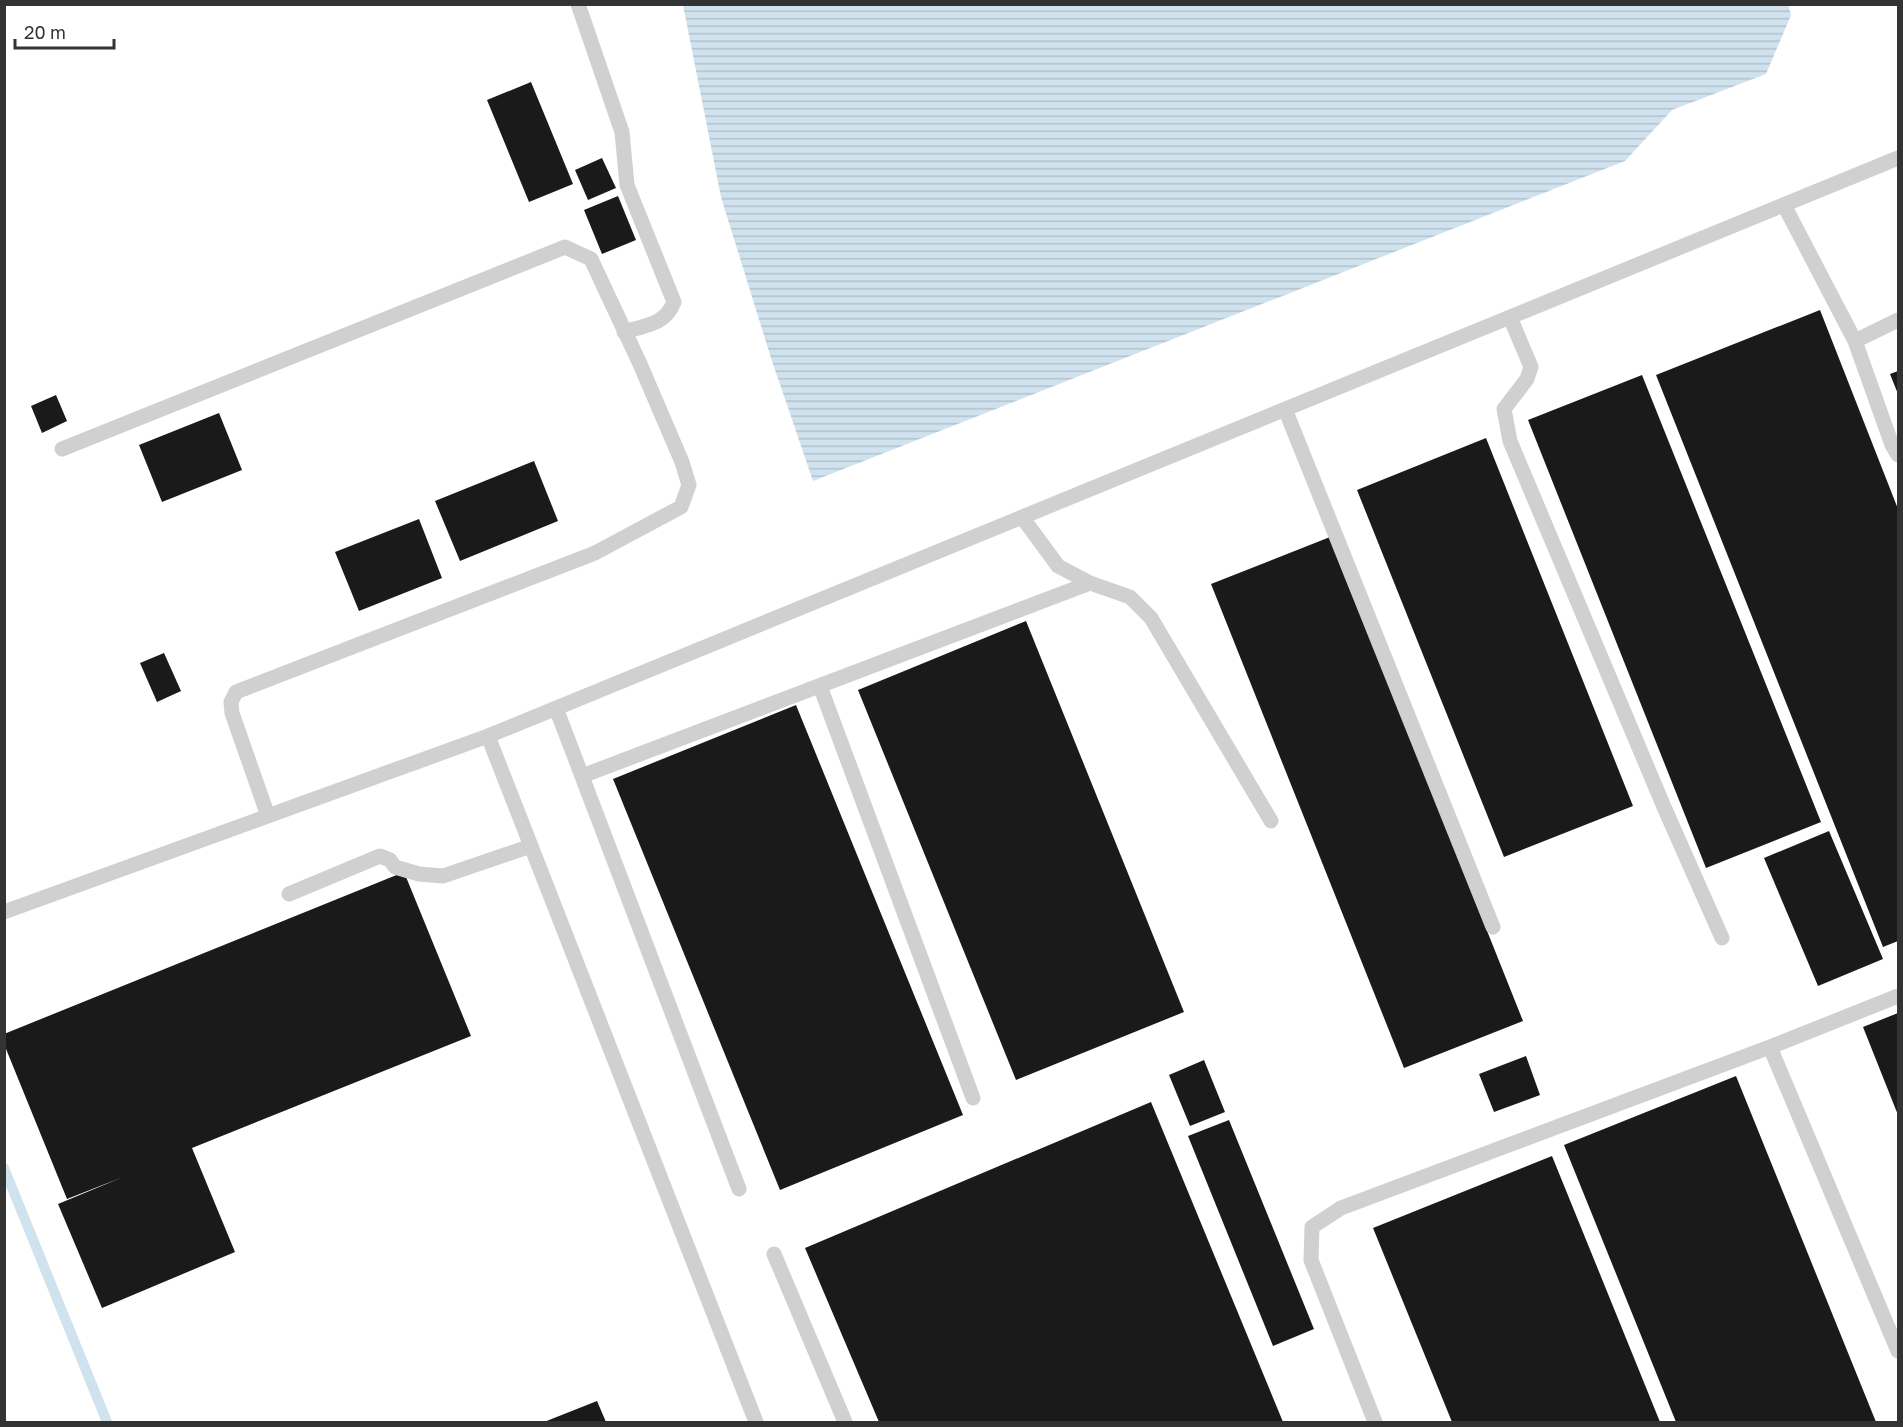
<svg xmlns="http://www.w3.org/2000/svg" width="1903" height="1427" font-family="'Golos Text',sans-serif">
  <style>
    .water { fill: url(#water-rules) }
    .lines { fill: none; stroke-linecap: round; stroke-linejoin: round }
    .stream { stroke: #cfe2ee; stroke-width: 10 }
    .building { fill: #1a1a1a }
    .service { stroke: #d0d0d0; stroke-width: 15 }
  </style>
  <defs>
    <pattern id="water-rules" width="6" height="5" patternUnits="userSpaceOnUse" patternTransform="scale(1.5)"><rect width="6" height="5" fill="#cfe2ee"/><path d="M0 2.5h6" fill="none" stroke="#b2c2cd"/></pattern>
  </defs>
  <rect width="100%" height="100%" fill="#fff"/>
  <path class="water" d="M1788,4l3,11 -25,59 -94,36 -47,51 -812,320 -42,-123 -50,-161 -38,-192z"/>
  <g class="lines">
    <path class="stream" d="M4,1168l103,254"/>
  </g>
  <path class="building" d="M531,82l42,102 -44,18 -42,-102z
    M602,158l14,30 -28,12 -13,-30z
    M618,196l18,44 -34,14 -18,-44z
    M1820,310l78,199v432l-15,6 -227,-572z
    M1898,371v23l-8,-20z
    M1642,375l179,447 -115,46 -178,-448z
    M56,395l11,26 -25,12 -11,-27z
    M219,413l23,57 -80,32 -23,-57z
    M1486,438l147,368 -129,51 -147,-367z
    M534,461l24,60 -98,40 -25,-60z
    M419,519l23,59 -83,33 -24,-59z
    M1330,537l193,484 -119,47 -193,-484z
    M1026,621l158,391 -168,68 -158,-390z
    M164,653l17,38 -24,11 -17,-39z
    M796,705l167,410 -183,75 -167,-411z
    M1829,831l54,128 -65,27 -54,-128z
    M404,872l67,164 -279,112 43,104 -133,56 -44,-104 65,-27 -56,22 -63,-155v-10z
    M1898,1013v102l-35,-88z
    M1526,1056l14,39 -46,17 -15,-38z
    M1204,1060l21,52 -35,14 -21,-51z
    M1736,1076l140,346h-200l-112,-277z
    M1151,1102l132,320h-404l-74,-174z
    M1229,1120l85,209 -41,17 -85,-210z
    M1552,1156l108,266h-208l-79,-194z
    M597,1401l9,21h-62z"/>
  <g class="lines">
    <path class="service" d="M578,4l44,128 5,53 47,117c-9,23 -28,23 -50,30
      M1784,205l71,136 43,-21
      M1510,317l21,50 -4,12 -23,30 6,32 154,366 58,131
      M1855,341l37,104 6,10
      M1285,409l208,518
      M62,449l503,-202 26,12 49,105 42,98 7,23 -8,22 -86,46 -359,139 -5,10 1,11 36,103
      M1022,517l36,49 32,17 40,14 21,21 120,203
      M820,686l153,412
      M556,708l183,481
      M582,776l508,-193
      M289,894l91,-38 10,4 5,7 24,7 24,2 88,-30
      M4,912l484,-176
      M1770,1047l128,304
      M774,1254l71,168
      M756,1422l-268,-686 1410,-578
      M1375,1422l-64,-162 1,-33 29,-19 429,-161 128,-51"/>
  </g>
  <rect width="1903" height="1427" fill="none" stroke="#333333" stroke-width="12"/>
  <path d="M15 39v9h99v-9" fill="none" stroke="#333333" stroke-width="3"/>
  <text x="24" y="39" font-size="18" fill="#333333" stroke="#ffffff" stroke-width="4.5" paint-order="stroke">20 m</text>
</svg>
